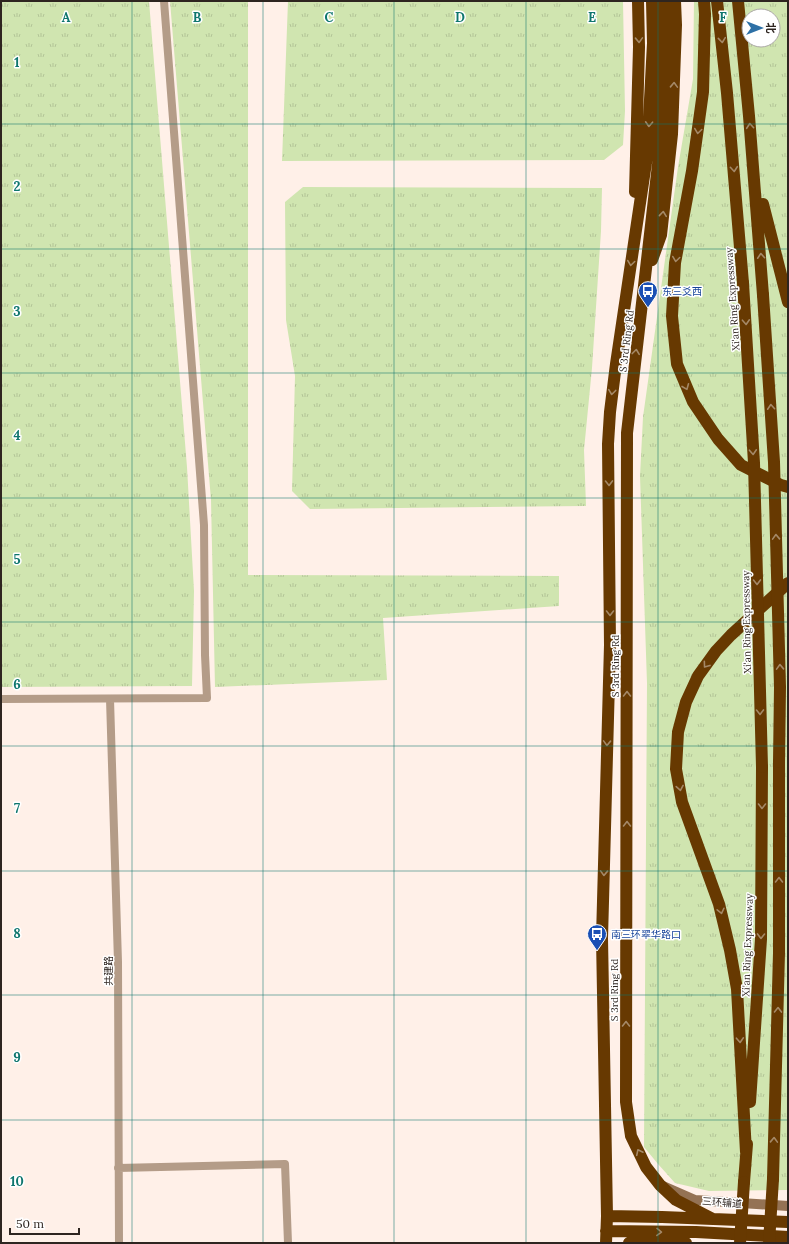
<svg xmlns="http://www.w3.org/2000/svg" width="789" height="1244" font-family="Lora,'Noto Sans SC',serif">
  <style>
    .grass { fill: url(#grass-tufts); fill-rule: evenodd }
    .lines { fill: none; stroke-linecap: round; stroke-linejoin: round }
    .street { stroke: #b49c88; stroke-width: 8 }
    .secondary { stroke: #947254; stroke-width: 10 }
    .highway { stroke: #673901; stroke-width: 12 }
    .highway-bridge { stroke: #673901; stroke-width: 12 }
    .oneway { stroke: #a48867 }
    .grid { fill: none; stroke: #0f766e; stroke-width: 1; stroke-opacity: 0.55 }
    .labels { text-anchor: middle; stroke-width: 3; stroke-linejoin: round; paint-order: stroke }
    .transit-label { font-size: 10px; fill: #164399; stroke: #fff; text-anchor: start }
    .street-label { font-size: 10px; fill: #2e2520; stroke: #fff }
    .grid-label { font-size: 13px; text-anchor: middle; font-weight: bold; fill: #0f766e; stroke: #fff; stroke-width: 3; stroke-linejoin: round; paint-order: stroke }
  </style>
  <defs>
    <pattern id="grass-tufts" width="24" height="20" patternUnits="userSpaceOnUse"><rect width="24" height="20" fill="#d0e5b0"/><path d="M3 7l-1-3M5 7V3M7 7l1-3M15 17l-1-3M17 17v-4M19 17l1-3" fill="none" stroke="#b3c497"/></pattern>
  </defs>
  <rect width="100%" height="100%" fill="#fff0e8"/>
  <path class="grass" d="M1,1h148l38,466 7,124 -2,95 -191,1z
    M170,1h78v574l311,1v30l-176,12 4,62 -172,7 -4,-187z
    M288,1h335l2,110 -2,34 -19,15 -322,1z
    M694,1h94v1189l-79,1 -34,-8 -17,-19 -14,-17 3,-464 -7,-207 3,-59 35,-250 15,-88zM749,16h24v24h-24z
    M303,187l299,1 -1,43 -9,137 -8,82 2,56 -276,3 -18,-18 3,-115 -9,-56 -1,-118z"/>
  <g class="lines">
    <path class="street" d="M1,699l206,-1 -2,-43 -1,-130 -40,-524
      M110,699l8,263 1,281
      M118,1168l167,-4 3,79"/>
    <path class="secondary" d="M663,1186l32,14 93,6"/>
    <path class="highway" d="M664,1v55l-5,100 -32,277 -1,669 5,34 15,31 14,18 16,15 37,19
      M704,1l1,13 -2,78 -11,79 -17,92 -3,53 5,48 16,38 25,37 23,26 40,20 7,2
      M717,1l10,92 16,190
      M738,1l11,115 14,179
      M635,192l4,-145 -1,-46
      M763,204l25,98
      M652,260l9,-25 11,-101 4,-109 -1,-24
      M750,1102l11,-163 1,-172
      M746,1152l-9,-163 -7,-39 -11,-46 -37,-102 -6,-33 2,-37 8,-30 12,-26 18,-25 15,-16 57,-52
      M773,1179l6,-226v-191
      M744,1182l3,-38
      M607,1216l55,1 126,5
      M606,1231l90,1 92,5
      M606,1243l1,-27 -5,-278 8,-293 -2,-201 2,-32 6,-48 31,-208 6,-113 -1,-42
      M629,1243l15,-2 42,2"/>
    <path class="highway-bridge" d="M743,283l11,180 8,304
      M763,295l11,167 6,225 -1,75
      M740,1243l4,-61
      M769,1243l4,-64"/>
  </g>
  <defs><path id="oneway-chevron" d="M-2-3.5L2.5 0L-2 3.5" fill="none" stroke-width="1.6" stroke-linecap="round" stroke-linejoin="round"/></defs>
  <g class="oneway">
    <use href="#oneway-chevron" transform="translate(639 40) rotate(88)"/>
    <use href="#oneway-chevron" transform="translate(722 40) rotate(84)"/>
    <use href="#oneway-chevron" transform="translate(674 85) rotate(-88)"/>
    <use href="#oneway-chevron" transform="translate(649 124) rotate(93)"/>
    <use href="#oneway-chevron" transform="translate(750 126) rotate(-95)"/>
    <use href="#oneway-chevron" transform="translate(698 131) rotate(98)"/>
    <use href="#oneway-chevron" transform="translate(734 169) rotate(85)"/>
    <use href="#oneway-chevron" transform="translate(663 214) rotate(-84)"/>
    <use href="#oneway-chevron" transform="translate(761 256) rotate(-94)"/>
    <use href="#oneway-chevron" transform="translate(676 259) rotate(98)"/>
    <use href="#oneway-chevron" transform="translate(631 263) rotate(98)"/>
    <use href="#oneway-chevron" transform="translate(746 322) rotate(87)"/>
    <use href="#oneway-chevron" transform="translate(636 352) rotate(-83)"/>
    <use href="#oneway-chevron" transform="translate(686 387) rotate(68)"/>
    <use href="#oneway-chevron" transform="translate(612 392) rotate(97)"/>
    <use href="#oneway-chevron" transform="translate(771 407) rotate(-94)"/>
    <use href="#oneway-chevron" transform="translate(753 452) rotate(87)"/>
    <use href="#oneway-chevron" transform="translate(609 483) rotate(89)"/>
    <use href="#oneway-chevron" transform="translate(776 537) rotate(-92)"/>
    <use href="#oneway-chevron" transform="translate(757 582) rotate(89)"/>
    <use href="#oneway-chevron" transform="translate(610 613) rotate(90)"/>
    <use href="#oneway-chevron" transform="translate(706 665) rotate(126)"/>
    <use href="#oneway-chevron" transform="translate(780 667) rotate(-92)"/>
    <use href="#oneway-chevron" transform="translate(627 694) rotate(-90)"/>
    <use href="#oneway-chevron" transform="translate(760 712) rotate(89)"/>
    <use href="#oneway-chevron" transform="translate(607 743) rotate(92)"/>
    <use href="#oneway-chevron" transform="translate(680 788) rotate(80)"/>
    <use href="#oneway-chevron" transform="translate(762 806) rotate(90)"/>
    <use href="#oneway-chevron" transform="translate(627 824) rotate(-90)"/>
    <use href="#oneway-chevron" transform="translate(604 873) rotate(92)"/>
    <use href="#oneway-chevron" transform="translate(779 880) rotate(-90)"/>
    <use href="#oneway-chevron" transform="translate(721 911) rotate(77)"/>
    <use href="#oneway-chevron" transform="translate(761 936) rotate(91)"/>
    <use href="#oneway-chevron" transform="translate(778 1010) rotate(-89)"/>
    <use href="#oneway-chevron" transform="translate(626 1024) rotate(-90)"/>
    <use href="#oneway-chevron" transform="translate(740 1040) rotate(87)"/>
    <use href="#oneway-chevron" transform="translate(774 1140) rotate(-88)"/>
    <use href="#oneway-chevron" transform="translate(639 1152) rotate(-116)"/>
    <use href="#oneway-chevron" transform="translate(659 1232) rotate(1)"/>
  </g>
  <path class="grid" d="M132,1v1242M263,1v1242M394,1v1242M526,1v1242M658,1v1242M1,124h787M1,249h787M1,373h787M1,498h787M1,622h787M1,746h787M1,871h787M1,995h787M1,1120h787"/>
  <defs>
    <g id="bus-pin" transform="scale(1)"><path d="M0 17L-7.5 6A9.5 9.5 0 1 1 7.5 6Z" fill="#1a4fb4" stroke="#fff"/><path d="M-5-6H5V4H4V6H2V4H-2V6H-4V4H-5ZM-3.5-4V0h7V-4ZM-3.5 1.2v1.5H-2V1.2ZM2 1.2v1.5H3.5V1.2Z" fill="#fff"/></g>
  </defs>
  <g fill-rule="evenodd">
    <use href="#bus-pin" x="648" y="291"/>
    <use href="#bus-pin" x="597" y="934"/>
  </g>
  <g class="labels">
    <g class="transit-label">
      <text x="662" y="295">东三爻西</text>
      <text x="611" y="938">南三环翠华路口</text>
    </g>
    <g class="street-label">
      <text transform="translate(732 299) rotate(-94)" y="4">Xi'an Ring Expressway</text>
      <text transform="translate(626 341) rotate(-83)" y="4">S 3rd Ring Rd</text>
      <text transform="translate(746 622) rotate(-91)" y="4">Xi'an Ring Expressway</text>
      <text transform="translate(615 666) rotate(-90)" y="4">S 3rd Ring Rd</text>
      <text transform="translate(747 945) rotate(-88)" y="4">Xi'an Ring Expressway</text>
      <text transform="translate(108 971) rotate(-90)" y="4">共建路</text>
      <text transform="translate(614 990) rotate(-90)" y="4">S 3rd Ring Rd</text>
      <text transform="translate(722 1202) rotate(4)" y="4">三环辅道</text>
    </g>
  </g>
  <g class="grid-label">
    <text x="66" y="22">A</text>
    <text x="197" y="22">B</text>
    <text x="329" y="22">C</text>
    <text x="460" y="22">D</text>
    <text x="592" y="22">E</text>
    <text x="723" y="22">F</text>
    <text x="17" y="67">1</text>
    <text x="17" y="191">2</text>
    <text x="17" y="316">3</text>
    <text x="17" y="440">4</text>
    <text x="17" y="564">5</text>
    <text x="17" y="689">6</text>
    <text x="17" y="813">7</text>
    <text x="17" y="938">8</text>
    <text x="17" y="1062">9</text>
    <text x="17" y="1186">10</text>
  </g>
  <rect width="789" height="1244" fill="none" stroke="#2e2520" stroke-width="4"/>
  <g transform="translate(761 28) rotate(90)"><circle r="19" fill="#ffffff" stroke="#aba8a6"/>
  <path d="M0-3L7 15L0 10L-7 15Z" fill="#2d70a6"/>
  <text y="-6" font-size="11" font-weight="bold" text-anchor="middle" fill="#2e2520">北</text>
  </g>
  <path d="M10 1228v6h69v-6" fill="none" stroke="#2e2520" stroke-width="2"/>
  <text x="16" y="1228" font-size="12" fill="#2e2520" stroke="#ffffff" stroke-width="3" paint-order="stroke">50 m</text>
</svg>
